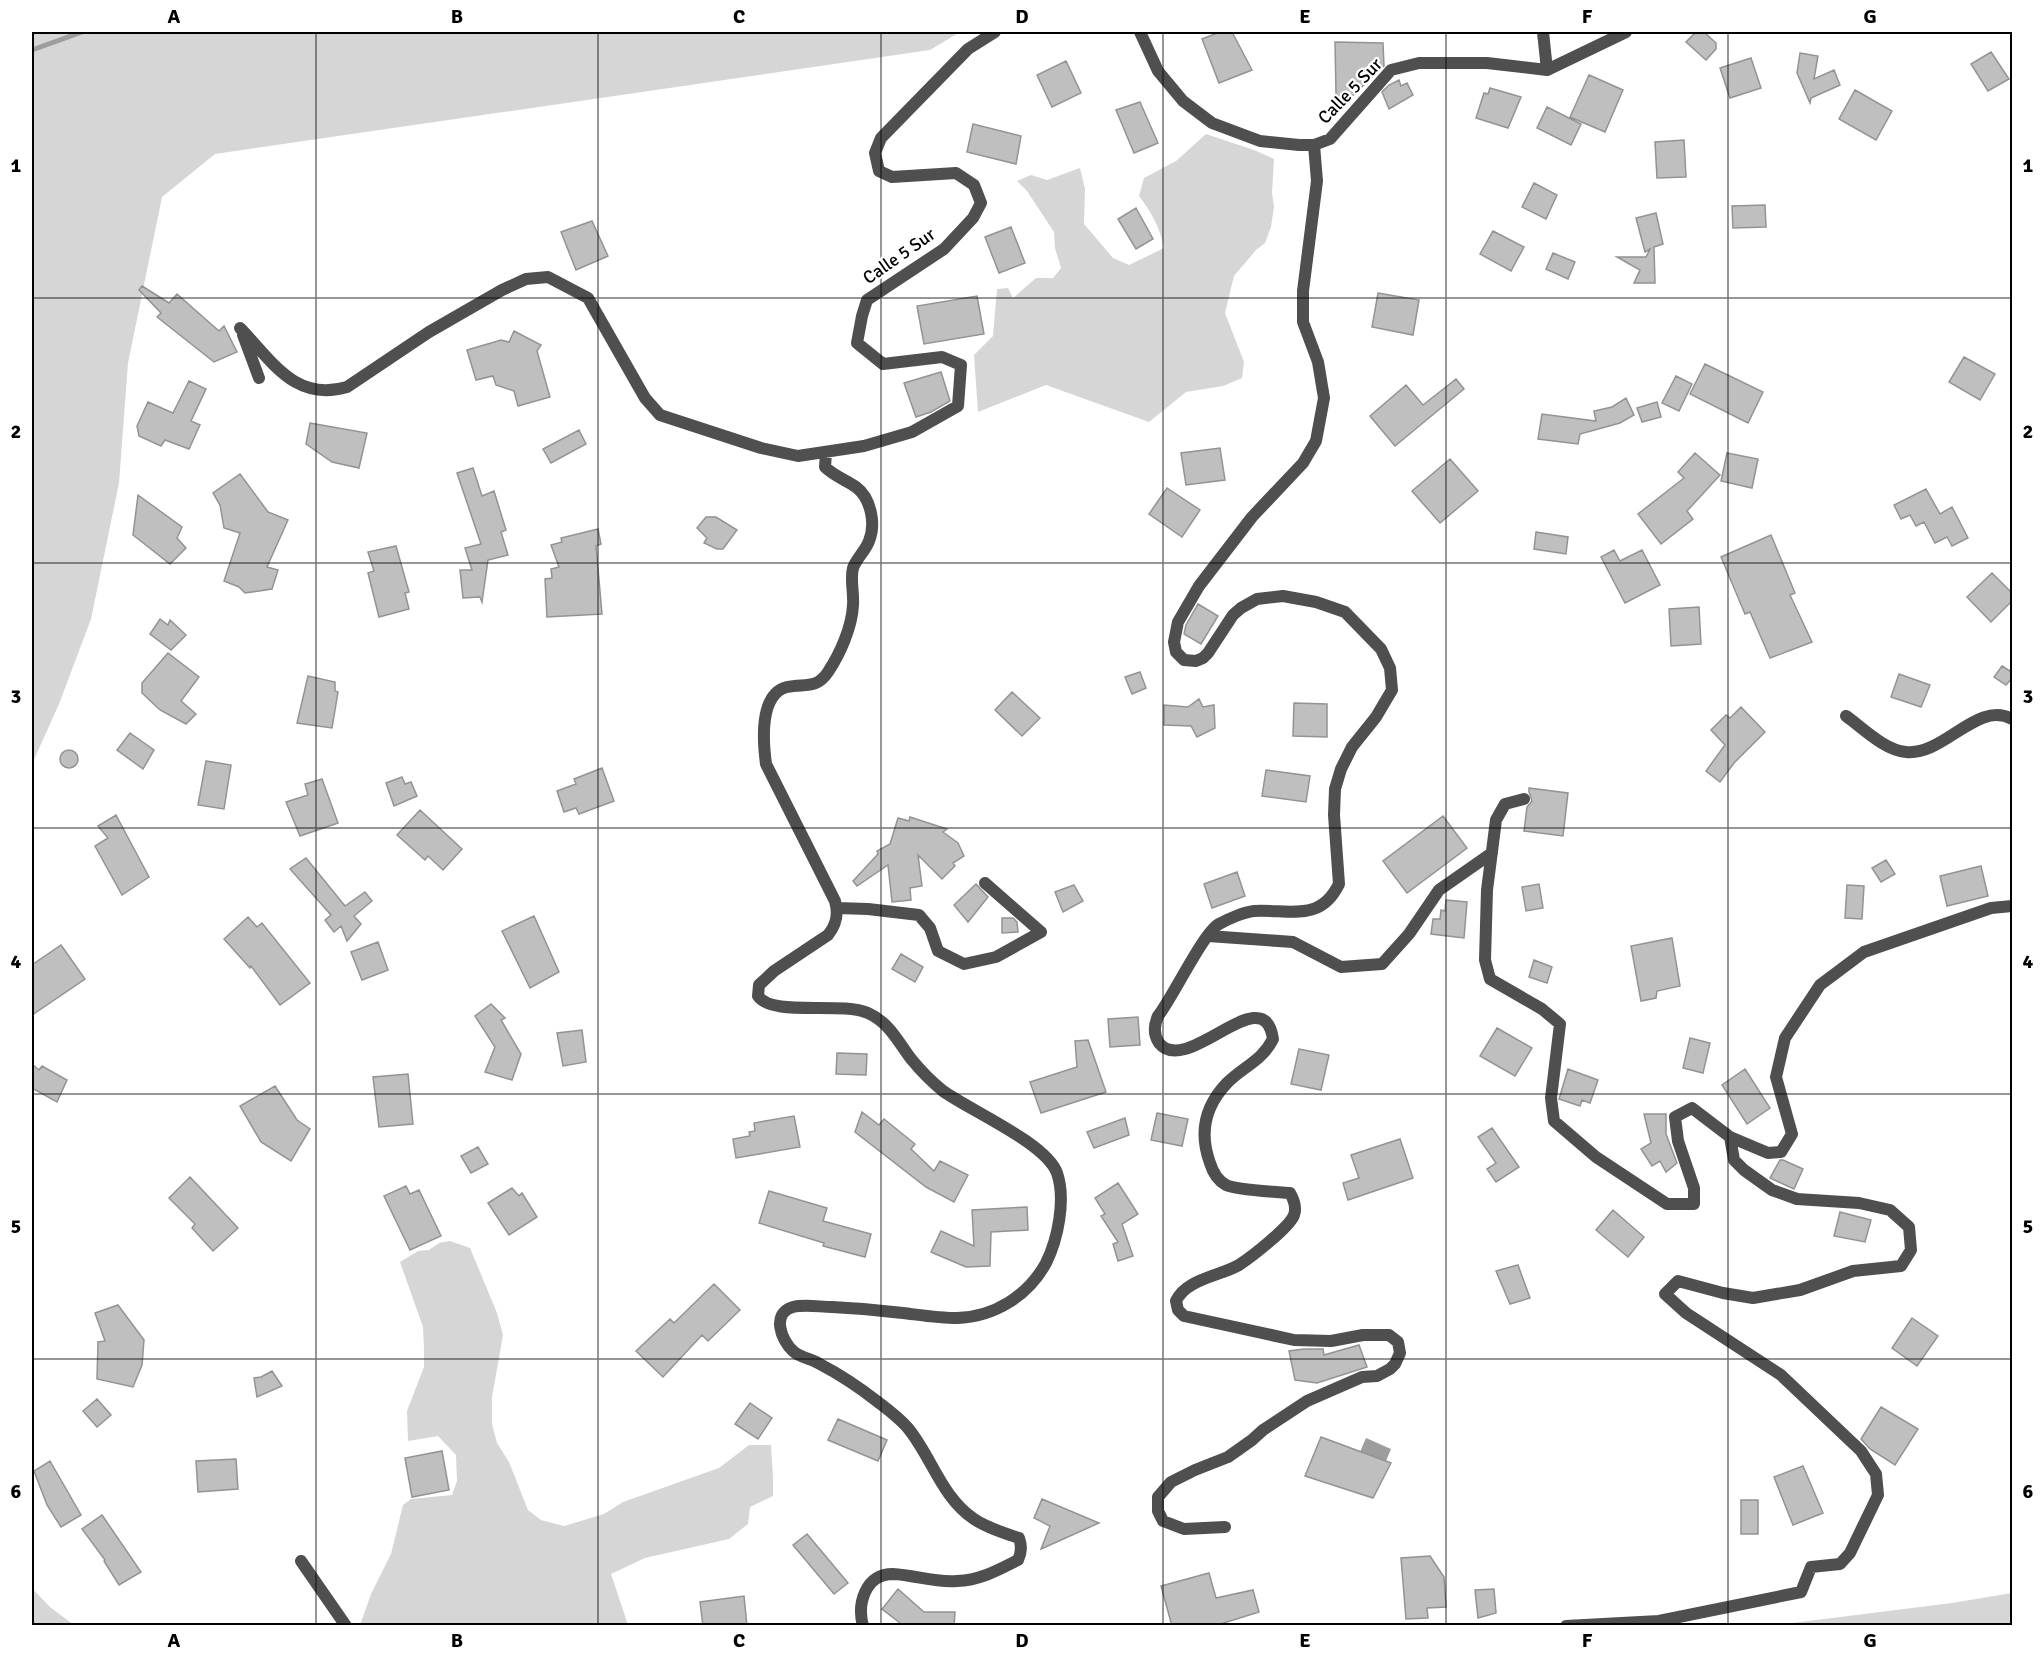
<svg xmlns="http://www.w3.org/2000/svg" width="2044" height="1657" font-family="Signika,sans-serif">
  <style>
    .green { fill: #d6d6d6 }
    .water { fill: #9d9d9d }
    .lines { fill: none; stroke-linecap: round; stroke-linejoin: round }
    .stream { stroke: #9d9d9d; stroke-width: 5 }
    .building { fill: #bfbfbf; stroke: #939393; stroke-width: 1.5 }
    .street { stroke: #4f4f4f; stroke-width: 12 }
    .grid { fill: none; stroke: #000; stroke-width: 1.5; stroke-opacity: 0.55 }
    .labels { text-anchor: middle; stroke-width: 4.5; stroke-linejoin: round; paint-order: stroke }
    .street-label { font-size: 18px; fill: #000; stroke: #fff }
    .neatline { fill: none; stroke: #000; stroke-width: 2 }
    .grid-label { font-size: 20px; text-anchor: middle; font-weight: bold; fill: #000 }
  </style>
  <rect width="100%" height="100%" fill="#fff"/>
  <path class="green" d="M32,32h928l-30,18 -715,104 -53,43 -34,166 -9,120 -28,136 -32,85 -27,60z
    M1206,134l48,16 20,9 -2,34 2,14 -3,20 -6,16 -9,7 -22,26 -9,37 19,49 -2,16 -19,8 -37,6 -37,30 -103,-37 -68,27 -4,-57 19,-19 4,-47 11,-1 5,10 23,-20h17l8,-10 -6,-20 -1,-16 -27,-41 -10,-10 14,-6 16,5 33,-12 5,21 -1,35 29,34 16,7 35,-17c-4,-20 -12,-35 -25,-52l5,-18 32,-17z
    M450,1241l20,7 27,65 6,22 -11,62v27l5,19 12,19 19,48 13,10 23,6 40,-12 19,-12 96,-34 30,-23h22l2,32v19l-23,11 -2,17 -19,15 -84,19 -34,16 17,51h-268l11,-31 20,-40 12,-49 8,-6 41,-4 5,-14 -1,-26 -18,-19 -30,5 -1,-30 17,-44v-18l-1,-22 -23,-65 18,-11 11,-1 10,-7z
    M32,1588l18,19 24,18h-42z
    M2012,1593v32h-237l177,-22z"/>
  <path class="water" d="M1366,1438l25,11 -5,12 -26,-9z"/>
  <g class="lines">
    <path class="stream" d="M32,50l50,-18"/>
  </g>
  <path class="building" d="M1220,32h12l20,38 -33,13 -17,-44z
    M1696,32h8l12,11v6l-10,11 -20,-18z
    M1335,42l48,1 1,23 -38,36 -10,-8z
    M1991,52l18,27 -21,12 -17,-27z
    M1800,53l18,3 -4,23 20,-9 6,15 -29,13 -1,5 -13,-30z
    M1751,58l10,30 -31,10 -10,-30z
    M1066,61l15,32 -29,14 -15,-32z
    M1589,75l34,15 -18,42 -35,-15z
    M1399,80l2,6 6,-3 6,12 -24,14 -7,-17 7,-7z
    M1490,88l31,9 -13,31 -32,-10 8,-25 4,1z
    M1855,90l37,21 -16,29 -37,-21z
    M1140,102l18,41 -24,10 -18,-43z
    M1547,107l34,17 -10,21 -34,-17z
    M973,124l48,12 -5,28 -49,-12z
    M1684,140l2,37 -29,1 -2,-36z
    M1534,183l23,12 -11,24 -24,-12z
    M1765,205l1,22 -33,1 -1,-22z
    M1136,208l17,31 -17,10 -18,-30z
    M1656,213l7,31 -9,3 1,36h-21l6,-13 -23,-13h29l4,-8 -5,3 -9,-34z
    M592,221l16,35 -32,14 -15,-38z
    M1011,227l14,36 -26,10 -14,-36z
    M1493,231l31,16 -13,24 -31,-17z
    M1553,253l22,9 -7,17 -22,-10z
    M142,286l27,17 8,-9 42,37 5,-5 13,26 -23,10 -57,-45 4,-4 -22,-23z
    M1378,293l41,7 -6,35 -41,-8z
    M977,296l7,38 -60,10 -7,-38z
    M514,331l27,14 -4,6 13,46 -32,9 -4,-15 -18,-6 -3,-9 -17,4 -9,-30 34,-10 8,2z
    M1964,357l31,17 -15,26 -31,-18z
    M1705,364l58,28 -15,31 -58,-29z
    M941,372l9,29 -19,11 -15,5 -12,-34z
    M1676,376l16,8 -13,27 -17,-8z
    M1456,379l8,10 -69,57 -25,-30 36,-31 17,20z
    M189,381l17,8 -15,32 9,4 -11,24 -24,-9 -4,6 -22,-10 -2,-10 11,-24 25,11z
    M1626,398l8,17 -14,8 -40,11 -2,10 -40,-5 4,-25 54,7 -2,-10 18,-4z
    M1657,402l4,15 -19,5 -5,-14z
    M310,423l57,10 -8,35 -27,-6 -26,-18z
    M579,430l7,14 -35,19 -8,-14z
    M1220,448l5,32 -39,5 -5,-32z
    M1695,453l25,22 -33,36 6,8 -32,25 -23,-30 46,-36 -6,-6z
    M1727,453l31,6 -6,29 -31,-7z
    M1450,459l28,32 -38,32 -28,-32z
    M473,468l9,28 12,-5 12,39 -5,2 7,23 -20,5 -6,42 -2,-5 -17,1 -3,-28h12l-7,-22 16,-4 -24,-71z
    M240,474l28,38 20,8 -21,47 11,3 -6,19 -27,4 -6,-6 -15,-6 16,-48 -16,-5 -4,-23 -7,-12z
    M1167,488l33,22 -18,27 -33,-23z
    M1926,489l14,25 12,-7 16,31 -16,8 -5,-9 -12,6 -11,-21 -8,4 -6,-11 -9,4 -7,-14z
    M138,495l44,32 -5,11 9,10 -16,16 -37,-29z
    M706,517h10l21,13 -14,19h-6l-13,-6 3,-5 -10,-10z
    M598,529l3,15 -5,2 6,68 -55,3 -2,-38 7,-1 -1,-9 8,-2 -8,-22 11,-3 -1,-4z
    M1536,532l32,5 -2,17 -32,-5z
    M1771,535l24,58 -5,2 22,47 -42,16 -20,-46 -5,2 -24,-57z
    M396,546l13,46 -4,1 4,16 -30,8 -11,-44 6,-2 -6,-19z
    M1614,550l6,11 22,-11 18,35 -35,18 -24,-46z
    M1992,573l21,21v6l-22,22 -24,-25z
    M1198,604l20,12 -17,28 -17,-10 2,-9z
    M1699,607l2,37 -30,2 -2,-37z
    M160,619l8,6 2,-5 16,15 -15,15 -21,-16z
    M168,653l31,24 -18,24 15,13 -10,10 -26,-14 -18,-17v-10z
    M2002,666l11,7v4l-7,8 -12,-8z
    M1140,672l6,16 -14,6 -7,-17z
    M1899,674l31,11 -9,22 -30,-10z
    M308,676l27,6v9l3,1 -6,36 -35,-5z
    M1012,692l28,26 -18,18 -27,-26z
    M1199,699l4,8 11,-2 1,23 -18,9 -6,-11 -27,-1v-20l24,2z
    M1294,703l33,1v33l-34,-1z
    M1741,707l24,25 -31,31 -14,19 -14,-11 19,-26 -14,-15 15,-15 4,3z
    M130,733l24,17 -11,19 -26,-19z
    M60 759a9 9 0 1 1 18 0a9 9 0 1 1-18 0Z
    M206,761l25,4 -7,44 -26,-4z
    M602,768l12,33 -35,13 -3,-6 -12,4 -7,-21 19,-7 -2,-5z
    M1266,770l44,6 -4,26 -44,-6z
    M402,777l3,7 6,-2 6,14 -23,10 -8,-23z
    M322,779l16,44 -38,13 -14,-34 22,-7 -3,-11z
    M1529,788l39,5 -5,43 -39,-5 3,-24 5,-6 -3,-9z
    M420,810l42,39 -19,21 -15,-14 -3,4 -28,-25z
    M116,815l33,62 -27,18 -27,-49 13,-8 -10,-12z
    M1443,816l24,32 -60,45 -24,-32z
    M910,817l37,12 -4,3 15,11 6,13 -11,7 2,3 -13,13 -24,-24 4,31 -12,2 1,12 -19,2 -4,-37 -31,21 -4,-5 25,-27 -1,-3 13,-7 8,-26 11,3z
    M306,858l39,48 20,-14 7,9 -18,15 7,8 -14,17 -6,-15 -7,6 -9,-12 6,-5 -41,-46z
    M1886,860l9,14 -14,8 -9,-14z
    M1981,866l7,30 -41,10 -7,-30z
    M1237,872l8,24 -33,12 -8,-24z
    M976,884l12,13 -20,25 -14,-17z
    M1539,884l4,24 -17,3 -4,-24z
    M1074,885l9,16 -20,11 -8,-20z
    M1847,885l17,1 -2,33 -17,-1z
    M1446,900l21,2 -3,36 -33,-4 2,-15h7l1,-9 4,1z
    M534,916l25,56 -29,16 -28,-57z
    M248,917l9,10 5,-4 48,60 -30,22 -29,-39 -1,2 -26,-29z
    M1002,918h11l4,4 1,10 -16,1z
    M1672,938l8,48 -23,5 -1,7 -15,3 -10,-55z
    M378,942l10,28 -26,10 -11,-28z
    M61,945l24,34 -53,36v-50z
    M901,954l22,13 -8,15 -23,-13z
    M1534,960l18,7 -5,16 -18,-6z
    M491,1004l14,14 -4,2 20,34 -9,26 -27,-8 10,-25 -20,-31z
    M1138,1017l2,28 -30,2 -2,-28z
    M1497,1028l35,20 -17,28 -35,-20z
    M582,1030l4,32 -23,4 -6,-33z
    M1690,1038l20,5 -7,30 -20,-5z
    M1088,1040l18,52 -65,21 -11,-31 47,-15 -2,-26z
    M1299,1049l30,6 -8,35 -30,-6z
    M837,1053l30,1 -1,21 -30,-1z
    M32,1064l7,6 3,-4 25,14 -10,22 -25,-14z
    M1568,1069l30,11 -8,23 -8,-3 -2,6 -21,-7z
    M1745,1069l25,39 -23,16 -25,-39z
    M408,1074l5,50 -34,3 -6,-50z
    M275,1086l22,34 13,9 -19,32 -30,-19 -21,-36z
    M862,1112l17,13 5,-6 31,25 -4,5 23,22 6,-10 28,14 -14,27 -28,-15 -71,-55z
    M1157,1113l31,6 -6,27 -31,-6z
    M1644,1114h22v20l11,29 -11,9 -6,-11 -8,5 -11,-17 10,-6z
    M794,1116l6,31 -64,11 -3,-19 17,-3 -1,-4 6,-1 -1,-8z
    M1125,1118l4,17 -35,13 -7,-16z
    M1492,1128l27,39 -23,15 -9,-13 9,-6 -18,-26z
    M1400,1139l13,39 -65,22 -5,-17 16,-5 -8,-23z
    M478,1147l10,17 -17,9 -10,-17z
    M1780,1160h3l20,9 -9,20 -24,-11z
    M190,1177l48,51 -25,23 -21,-23 3,-4 -26,-26z
    M1118,1183l20,31 -16,10 11,32 -15,5 -5,-17 5,-2 -17,-26 4,-2 -10,-16z
    M406,1186l4,8 9,-4 22,46 -31,14 -26,-54z
    M512,1188l7,8 3,-3 15,24 -28,18 -21,-32z
    M769,1191l58,17 -4,13 48,13 -6,23 -42,-11 1,-3 -65,-20z
    M1027,1207l1,23 -37,2 -1,34 -24,1 -35,-15 10,-21 33,15 -2,-36z
    M1613,1210l31,27 -16,20 -32,-27z
    M1840,1212l31,8 -6,22 -31,-6z
    M1518,1265l12,33 -20,6 -14,-33z
    M714,1284l26,26 -32,31 -6,-6 -39,42 -27,-26 34,-32 4,4z
    M118,1305l26,35 -2,25 -9,22 -36,-8 1,-37 7,-1 -10,-28z
    M1912,1318l26,18 -21,30 -25,-18z
    M1359,1345l8,22 -50,16 -22,-3 -6,-29 15,-2h19l1,6z
    M272,1371l10,15 -25,11 -3,-19 7,-1z
    M97,1399l14,16 -14,12 -14,-16z
    M750,1403l22,15 -14,21 -23,-15z
    M1881,1407l37,22 -23,36 -25,-16 -9,-10z
    M838,1419l49,21 -9,21 -50,-21z
    M1321,1437l70,26 -18,35 -68,-22z
    M442,1451l7,39 -37,7 -7,-39z
    M236,1459l2,30 -40,3 -2,-31z
    M50,1461l31,54 -20,12 -14,-22 -13,-34z
    M1803,1466l20,47 -30,12 -19,-48z
    M1042,1499l57,24 -58,26 9,-23 -16,-8z
    M1741,1500h17v34h-17z
    M102,1515l39,57 -22,13 -15,-24 1,-1 -23,-31z
    M807,1534l41,49 -14,11 -41,-49z
    M1430,1556l14,21 2,30 -19,1 1,10 -22,1 -5,-61z
    M1209,1573l7,25 37,-8 6,22 -45,14h-42l-11,-40z
    M898,1589l26,23h31l-1,14h-50l-22,-17z
    M1494,1589l2,24 -18,5 -3,-28z
    M744,1596l3,30h-44l-3,-24z"/>
  <g class="lines">
    <path class="street" d="M1140,32l18,39 25,30 29,22 48,18 39,4h15l16,-6 61,-69 28,-7h68l60,7 79,-38
      M1543,32l4,38
      M240,328c33,34 55,74 107,59l82,-55 73,-42 24,-11 22,-2 40,21 57,100 15,17 101,33 37,8 66,-10 48,-14 46,-26 3,-41 -19,-8 -59,7 -26,-21 5,-27 5,-16 77,-51 29,-31 8,-15 -7,-18 -18,-12 -64,4 -13,-6 -4,-18 6,-15 87,-89 27,-17
      M243,335l16,43
      M826,453l-1,14c9,9 21,13 31,20 15,11 20,37 13,54 -3,9 -13,18 -16,27 -3,11 1,25 0,37 -1,22 -13,49 -25,67 -12,18 -24,11 -41,15 -28,7 -24,55 -21,77l69,137c4,14 1,24 -7,34l-54,36 -15,14 -1,11c14,21 82,5 110,17 22,10 30,29 44,47 9,11 20,22 31,31 28,20 103,52 114,82 9,26 1,66 -11,90 -18,33 -52,54 -89,55 -18,0 -37,-3 -54,-5 -24,-3 -48,-5 -71,-6 -12,0 -27,-3 -39,0 -22,6 -12,33 0,44 6,6 18,8 25,12 21,11 41,24 60,39 9,7 20,15 29,25 24,28 34,70 67,92 13,9 30,14 45,19 3,8 3,14 -1,22 -20,10 -37,20 -61,21 -22,2 -42,-6 -64,-7 -28,0 -36,30 -30,52
      M1846,716c17,12 38,34 60,36 38,4 71,-52 106,-33
      M1524,799l-19,5 -9,16 -9,70 -2,70 5,19 52,30 18,15 -9,74 3,23 42,36 71,47h27v-16l-16,-47 -3,-24 17,-9 38,29
      M837,908l31,1 51,6 11,13 8,23 26,13 32,-7 45,-25 -56,-49
      M1208,936l85,6 48,25 41,-3 27,-30 30,-44 53,-37
      M1225,1527l-41,2 -21,-8 -5,-10v-14l13,-15 24,-12 33,-13 24,-17 11,-10 44,-29 55,-24 15,-1 13,-7 5,-5 5,-11 -2,-11 -9,-7h-26l-32,6 -37,-1 -110,-24 -6,-6 -2,-9c10,-22 44,-25 63,-36 12,-8 51,-38 55,-50 3,-8 0,-15 -4,-22 -13,-1 -55,-3 -64,-8 -9,-5 -13,-12 -16,-22 -11,-30 -5,-57 17,-80 17,-17 35,-22 46,-44 -9,-63 -86,39 -114,4 -6,-9 -5,-18 -1,-27 15,-19 45,-83 61,-92 9,-5 25,-12 35,-13 35,-2 66,12 85,-27l-5,-69 1,-26 6,-20 11,-22 24,-30 16,-27 -2,-22 -9,-19 -36,-37 -29,-10 -33,-6 -26,3 -16,9 -8,7 -25,38 -5,5 -7,3 -12,-1 -8,-8 -2,-10 4,-20 21,-36 53,-69 51,-54 13,-22 8,-43 -6,-36 -15,-40v-31l14,-110 -3,-36
      M301,1561l45,65
      M1566,1626l93,-5 142,-29 10,-25 29,-3 10,-11 28,-58 -2,-21 -15,-23 -80,-76 -95,-62 -21,-19 13,-13 45,12 30,5 47,-8 53,-19 48,-5 10,-16 -2,-23 -19,-17 -31,-7 -62,-4 -25,-9 -28,-20 -10,-10 -4,-23 38,16 13,-1 11,-18 -16,-57 9,-39 35,-53 44,-33 127,-44 21,-2"/>
  </g>
  <path class="grid" d="M316,32v1594M598,32v1594M881,32v1594M1163,32v1594M1446,32v1594M1728,32v1594M32,298h1980M32,563h1980M32,828h1980M32,1094h1980M32,1359h1980"/>
  <g class="labels">
    <g class="street-label">
      <text transform="translate(1350 91) rotate(-46)" y="6">Calle 5 Sur</text>
      <text transform="translate(899 256) rotate(-35)" y="6">Calle 5 Sur</text>
    </g>
  </g>
  <rect width="2044" height="1657" fill="none" stroke="#ffffff" stroke-width="66"/>
  <rect x="33" y="33" width="1978" height="1591" class="neatline"/>
  <g class="grid-label">
    <text x="174" y="23">A</text>
    <text x="457" y="23">B</text>
    <text x="739" y="23">C</text>
    <text x="1022" y="23">D</text>
    <text x="1305" y="23">E</text>
    <text x="1587" y="23">F</text>
    <text x="1870" y="23">G</text>
    <text x="16" y="172">1</text>
    <text x="2028" y="172">1</text>
    <text x="16" y="438">2</text>
    <text x="2028" y="438">2</text>
    <text x="16" y="703">3</text>
    <text x="2028" y="703">3</text>
    <text x="16" y="968">4</text>
    <text x="2028" y="968">4</text>
    <text x="16" y="1233">5</text>
    <text x="2028" y="1233">5</text>
    <text x="16" y="1498">6</text>
    <text x="2028" y="1498">6</text>
    <text x="174" y="1647">A</text>
    <text x="457" y="1647">B</text>
    <text x="739" y="1647">C</text>
    <text x="1022" y="1647">D</text>
    <text x="1305" y="1647">E</text>
    <text x="1587" y="1647">F</text>
    <text x="1870" y="1647">G</text>
  </g>
</svg>
